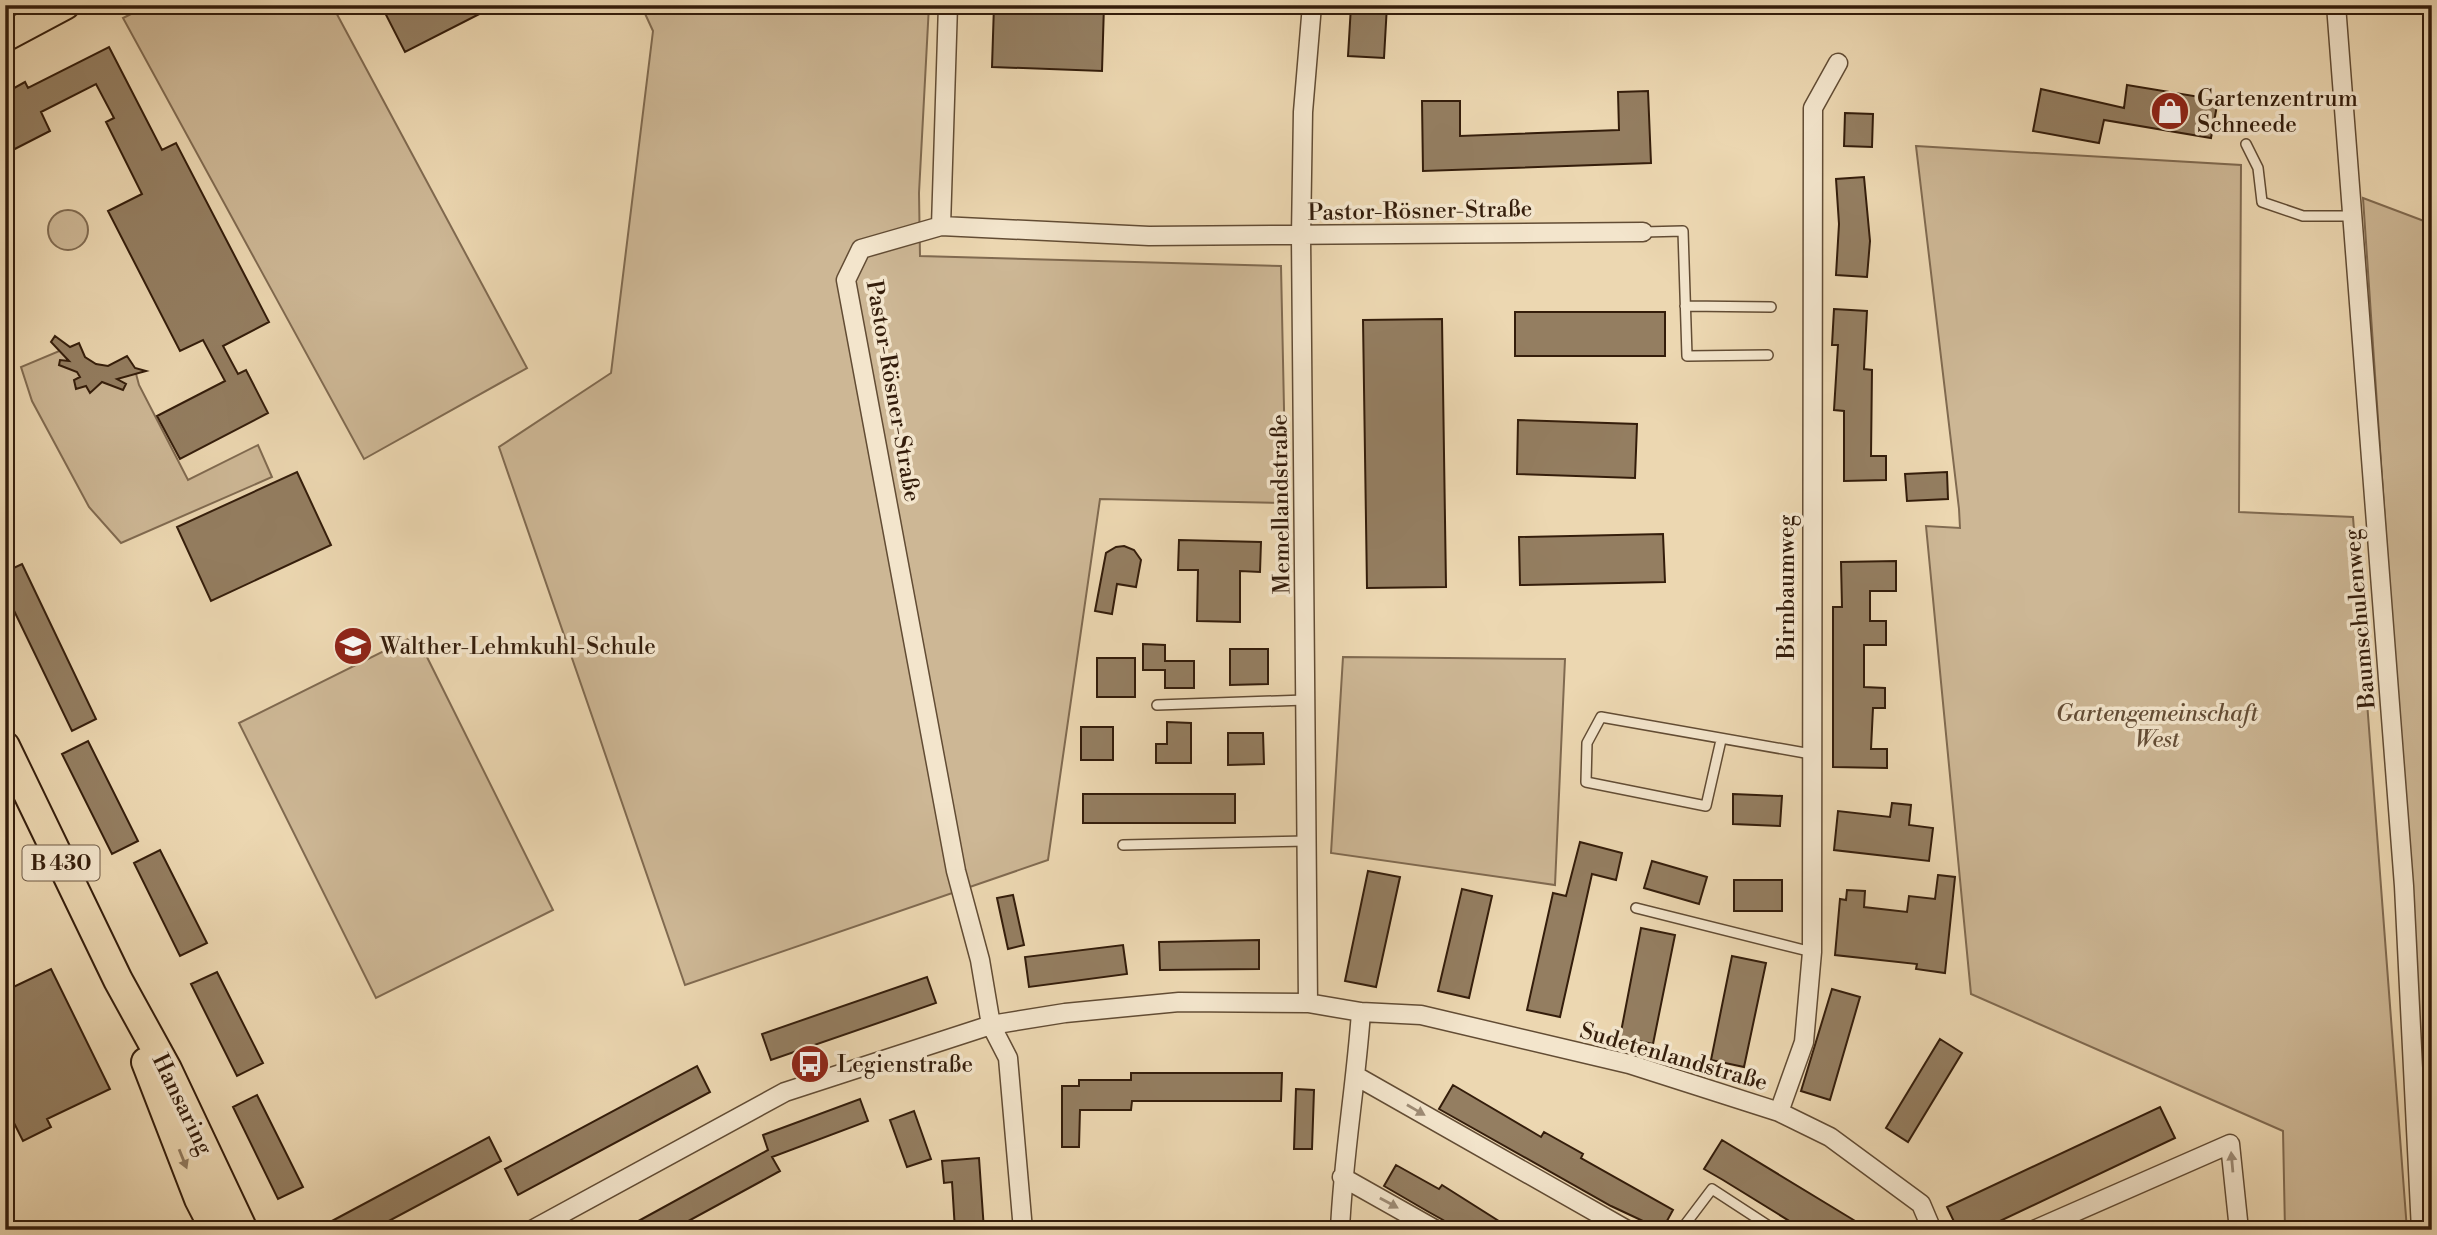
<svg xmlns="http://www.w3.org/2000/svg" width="2437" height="1235" font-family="'Libre Bodoni',serif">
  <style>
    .green { fill: #cdb795; stroke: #806a50; stroke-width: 2 }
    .building { fill: #947e61; stroke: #341d0b; stroke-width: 2 }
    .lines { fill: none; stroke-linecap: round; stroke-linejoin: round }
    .lane-casing { stroke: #624c34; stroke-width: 12 }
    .street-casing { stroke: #624c34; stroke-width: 21 }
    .primary-casing { stroke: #341d0b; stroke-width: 32 }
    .lane { stroke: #f3e5cc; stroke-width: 9 }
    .street { stroke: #f3e5cc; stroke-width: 18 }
    .primary { stroke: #ecd7b1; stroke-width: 28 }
    .oneway { fill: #9d8b75 }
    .oneway2 { fill: #907a5e }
    .labels { text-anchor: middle; stroke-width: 7; stroke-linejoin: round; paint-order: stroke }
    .shield { fill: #f3e5cc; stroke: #6d5945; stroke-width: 2 }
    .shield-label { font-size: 21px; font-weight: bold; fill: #341d0b }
    .poi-label { font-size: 23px; fill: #341d0b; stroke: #f3e5cc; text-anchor: start }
    .street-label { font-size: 23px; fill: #341d0b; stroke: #f3e5cc }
    .park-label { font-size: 23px; font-style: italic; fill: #624b34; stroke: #f3e5cc }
  </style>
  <rect width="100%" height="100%" fill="#ecd7b1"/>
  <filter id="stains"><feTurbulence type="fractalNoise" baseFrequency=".00286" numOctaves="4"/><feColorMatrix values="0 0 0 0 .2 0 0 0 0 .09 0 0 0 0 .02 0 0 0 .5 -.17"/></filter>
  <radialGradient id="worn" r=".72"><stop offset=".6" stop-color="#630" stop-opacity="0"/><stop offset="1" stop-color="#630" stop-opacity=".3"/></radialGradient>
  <path class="green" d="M149,5h183l195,363 -163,91 -241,-441z
    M641,5h288l-10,188 1,63 361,10 5,237 -186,-4 -52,361 -363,125 -186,-538 112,-74 42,-342z
    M1916,146l325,19 -2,347 114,5 54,713h-122l-2,-99 -312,-137 -45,-468 34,2 -1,-19z
    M2363,198l69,26v980l-1,-5z
    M48 230a20 20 0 1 1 40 0a20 20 0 1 1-40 0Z
    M64,349l9,17 62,4 4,15 49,95 70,-35 14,32 -151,66 -32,-36 -57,-106 -11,-34z
    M416,635l137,275 -177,88 -137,-275z
    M1343,657l222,2 -10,226 -224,-32z"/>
  <path class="building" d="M381,5h116l-92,47z
    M994,5h110l-2,66 -110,-4z
    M1387,5l-3,53 -36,-2 3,-50z
    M109,47l53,103 14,-7 93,179 -46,24 15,28 8,-4 22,43 -88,46 -23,-43 68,-35 -22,-41 -23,11 -72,-140 34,-17 -36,-72 8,-4 -18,-34 -55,28 9,19 -45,23v-61l20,-11 3,6z
    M2127,85l91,15 -7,38 -107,-18 -5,23 -66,-12 8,-42 83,19z
    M1648,91l3,72 -228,8 -1,-70h38v35l159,-6 -1,-38z
    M1845,113l28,1 -1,33 -28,-1z
    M1864,177l6,64 -3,36 -31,-2 3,-51 -3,-45z
    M1834,309l33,2 -3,58 8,1 -1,86h15v24l-42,1v-70l-10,-1 4,-65h-6z
    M1515,312h150v44h-150z
    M1442,319l4,268 -79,1 -4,-268z
    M55,336l15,11 9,-4 6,14 11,7 12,2 19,-10 8,12 11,3 -29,8 9,5 -3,6 -21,-8 -12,11 -4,-7 -10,3 -2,-9 6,-3 -3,-5 -18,-7 1,-5 9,1 -18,-19z
    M1518,420l119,4 -2,54 -118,-4z
    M297,472l34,73 -120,56 -34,-74z
    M1947,472l1,27 -41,2 -2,-27z
    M1663,534l2,48 -145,3 -1,-48z
    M1179,540l82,2 -1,30 -20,-1v51l-43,-1 1,-51h-20z
    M1124,546l10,4 7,10 -5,27 -19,-3 -5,30 -17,-3 11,-58 10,-6z
    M1896,561v30h-26v30h16v24h-22v42l21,1v20h-12l-2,41h16v19l-54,-1v-160h9l-1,-45z
    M22,564l74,155 -24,12 -67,-139v-20z
    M1143,644l22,1v16h29v27h-29v-18h-22z
    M1230,649h38v35l-38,1z
    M1097,658h38v39h-38z
    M1167,722l24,1v40h-35v-19h11z
    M1081,727h32v33h-32z
    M1228,733h35l1,31 -36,1z
    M88,741l50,100 -26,13 -50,-100z
    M1083,794h152v29h-152z
    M1733,794l49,2 -2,30 -47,-2z
    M1892,803l19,2 -2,20 24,3 -4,33 -95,-11 4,-39 52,6z
    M1580,842l42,11 -6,27 -24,-6 -32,143 -33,-7 26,-117 13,3z
    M160,850l47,93 -27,13 -46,-93z
    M1652,861l55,16 -8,27 -55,-16z
    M1368,871l32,6 -24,110 -31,-6z
    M1938,875l17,2 -10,96 -29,-4 1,-5 -82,-9 5,-56 6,1 1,-10 18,1 -1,16 43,5 2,-16 26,3z
    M1734,880h48v31h-48z
    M1462,889l30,7 -23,102 -31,-7z
    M1013,895l11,50 -16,4 -11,-51z
    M1641,928l34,7 -22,109 -33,-7z
    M1259,940v29l-99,1 -1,-28z
    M1123,945l4,29 -98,13 -4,-30z
    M1732,956l34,7 -22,104 -33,-7z
    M51,969l59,120 -63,30 4,8 -28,14 -18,-36v-114z
    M217,972l46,91 -26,13 -46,-92z
    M927,977l9,26 -165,57 -9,-26z
    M1832,989l28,8 -30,103 -29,-9z
    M1940,1039l22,14 -54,89 -22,-14z
    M697,1066l13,26 -192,103 -13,-26z
    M1131,1073h151l-1,28h-149l-1,9h-51l-1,37h-17v-61h17v-6h52z
    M1453,1085l88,52 3,-5 39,22 -2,4 92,52 -11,20 -51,-24 -172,-97z
    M1296,1089l18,1 -2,59h-18z
    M257,1095l46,92 -25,12 -45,-92z
    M860,1099l8,22 -96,36 8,14 -108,59h-50l146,-80 -5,-15z
    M2160,1107l15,31 -194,92h-23l-11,-23z
    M914,1111l17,48 -24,8 -17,-47z
    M489,1137l12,24 -129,69h-57z
    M1722,1140l125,76 23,14h-66l-81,-50 -19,-11z
    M979,1158l5,72h-29l-3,-48 -8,1 -2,-22z
    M1396,1165l43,24 3,-4 71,45h-52l-34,-19 -43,-25z"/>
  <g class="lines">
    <g class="lane-casing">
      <path id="lane" d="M2246,144l12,24 4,34 41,14h48
        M1643,232l40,-1 4,125 81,-1
        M1685,306l86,1
        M1157,705l148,-5
        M1721,740l-15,66 -120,-24 1,-39 14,-26 210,37
        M1123,845l184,-4
        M1636,908l176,44
        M1681,1230l31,-41 63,41"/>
    </g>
    <g class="street-casing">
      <path id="street" d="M2336,5l68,881 17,344
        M941,226l7,-221
        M1308,1003l-7,-767 2,-124 9,-107
        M1356,1076l271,154
        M1779,1112l25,-70 8,-90 1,-844 25,-45
        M1342,1177l94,53
        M532,1230l253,-138 206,-67 74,-12 114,-11 129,1 53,9 60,3 208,49 150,48 51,25 91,67 11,26
        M1023,1230l-15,-172 -17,-33 -11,-65 -24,-89 -110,-591 15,-31 80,-23 208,10 494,-4
        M1340,1230c3,-73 16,-145 21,-218
        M2034,1230l196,-86 9,86"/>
    </g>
    <g class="primary-casing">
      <path id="primary" d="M5,37l60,-32
        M5,746l113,234 49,89 76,161
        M146,1062l53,137 16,31"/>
    </g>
    <use href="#lane" class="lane"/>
    <use href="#street" class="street"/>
    <use href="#primary" class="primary"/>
  </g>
  <defs><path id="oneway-solid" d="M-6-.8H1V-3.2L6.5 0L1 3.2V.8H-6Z" transform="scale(1.75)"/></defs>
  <g class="oneway">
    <use href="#oneway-solid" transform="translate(1416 1110) rotate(30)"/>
    <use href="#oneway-solid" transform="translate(2232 1162) rotate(-95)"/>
    <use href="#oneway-solid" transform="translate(1389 1203) rotate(29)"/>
  </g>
  <use class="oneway2" href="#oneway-solid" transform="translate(183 1159) rotate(68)"/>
  <defs>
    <g id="shop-disc" transform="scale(2.0125)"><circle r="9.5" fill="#8f2418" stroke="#f3e5cc"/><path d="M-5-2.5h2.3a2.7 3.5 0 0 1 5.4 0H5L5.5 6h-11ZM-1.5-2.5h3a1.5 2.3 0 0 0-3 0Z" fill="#fff"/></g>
    <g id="school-disc" transform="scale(2.0125)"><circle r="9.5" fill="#8f2418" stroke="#f3e5cc"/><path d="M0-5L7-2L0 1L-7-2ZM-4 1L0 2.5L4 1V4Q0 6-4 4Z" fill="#fff"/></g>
    <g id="bus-disc" transform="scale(2.0125)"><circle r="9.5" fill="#8f2418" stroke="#f3e5cc"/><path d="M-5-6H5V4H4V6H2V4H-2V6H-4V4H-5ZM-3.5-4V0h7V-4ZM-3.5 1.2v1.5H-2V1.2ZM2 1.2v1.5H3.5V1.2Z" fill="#fff"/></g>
  </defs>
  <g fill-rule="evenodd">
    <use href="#shop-disc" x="2170" y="111"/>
    <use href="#school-disc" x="353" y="646"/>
    <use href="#bus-disc" x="810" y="1064"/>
  </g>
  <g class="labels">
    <rect class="shield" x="22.5" y="845.5" width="77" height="35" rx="5"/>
    <g class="shield-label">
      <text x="61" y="870">B 430</text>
    </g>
    <g class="poi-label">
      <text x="2197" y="106">Gartenzentrum<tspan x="2197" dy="26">Schneede</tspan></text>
      <text x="380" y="654">Walther-Lehmkuhl-Schule</text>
      <text x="837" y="1072">Legienstraße</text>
    </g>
    <g class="street-label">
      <text transform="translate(1420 210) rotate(-1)" y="8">Pastor-Rösner-Straße</text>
      <text transform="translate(894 391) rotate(80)" y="8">Pastor-Rösner-Straße</text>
      <text transform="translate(1280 504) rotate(-91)" y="8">Memellandstraße</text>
      <text transform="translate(1786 587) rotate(-90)" y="8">Birnbaumweg</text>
      <text transform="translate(2359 619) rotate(-95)" y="8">Baumschulenweg</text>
      <text transform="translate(1674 1056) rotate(16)" y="8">Sudetenlandstraße</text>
      <text transform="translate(183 1104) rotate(64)" y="8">Hansaring</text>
    </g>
    <g class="park-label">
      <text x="2157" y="721">Gartengemeinschaft<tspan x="2157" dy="26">West</tspan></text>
    </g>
  </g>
  <rect width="2437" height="1235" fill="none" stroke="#ecd7b1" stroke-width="28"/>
  <rect x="7" y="7" width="2423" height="1221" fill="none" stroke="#341d0b" stroke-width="3.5"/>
  <rect x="14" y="14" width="2409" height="1207" fill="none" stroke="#341d0b" stroke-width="2"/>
  <rect width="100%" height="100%" filter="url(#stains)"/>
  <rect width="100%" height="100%" fill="url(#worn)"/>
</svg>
